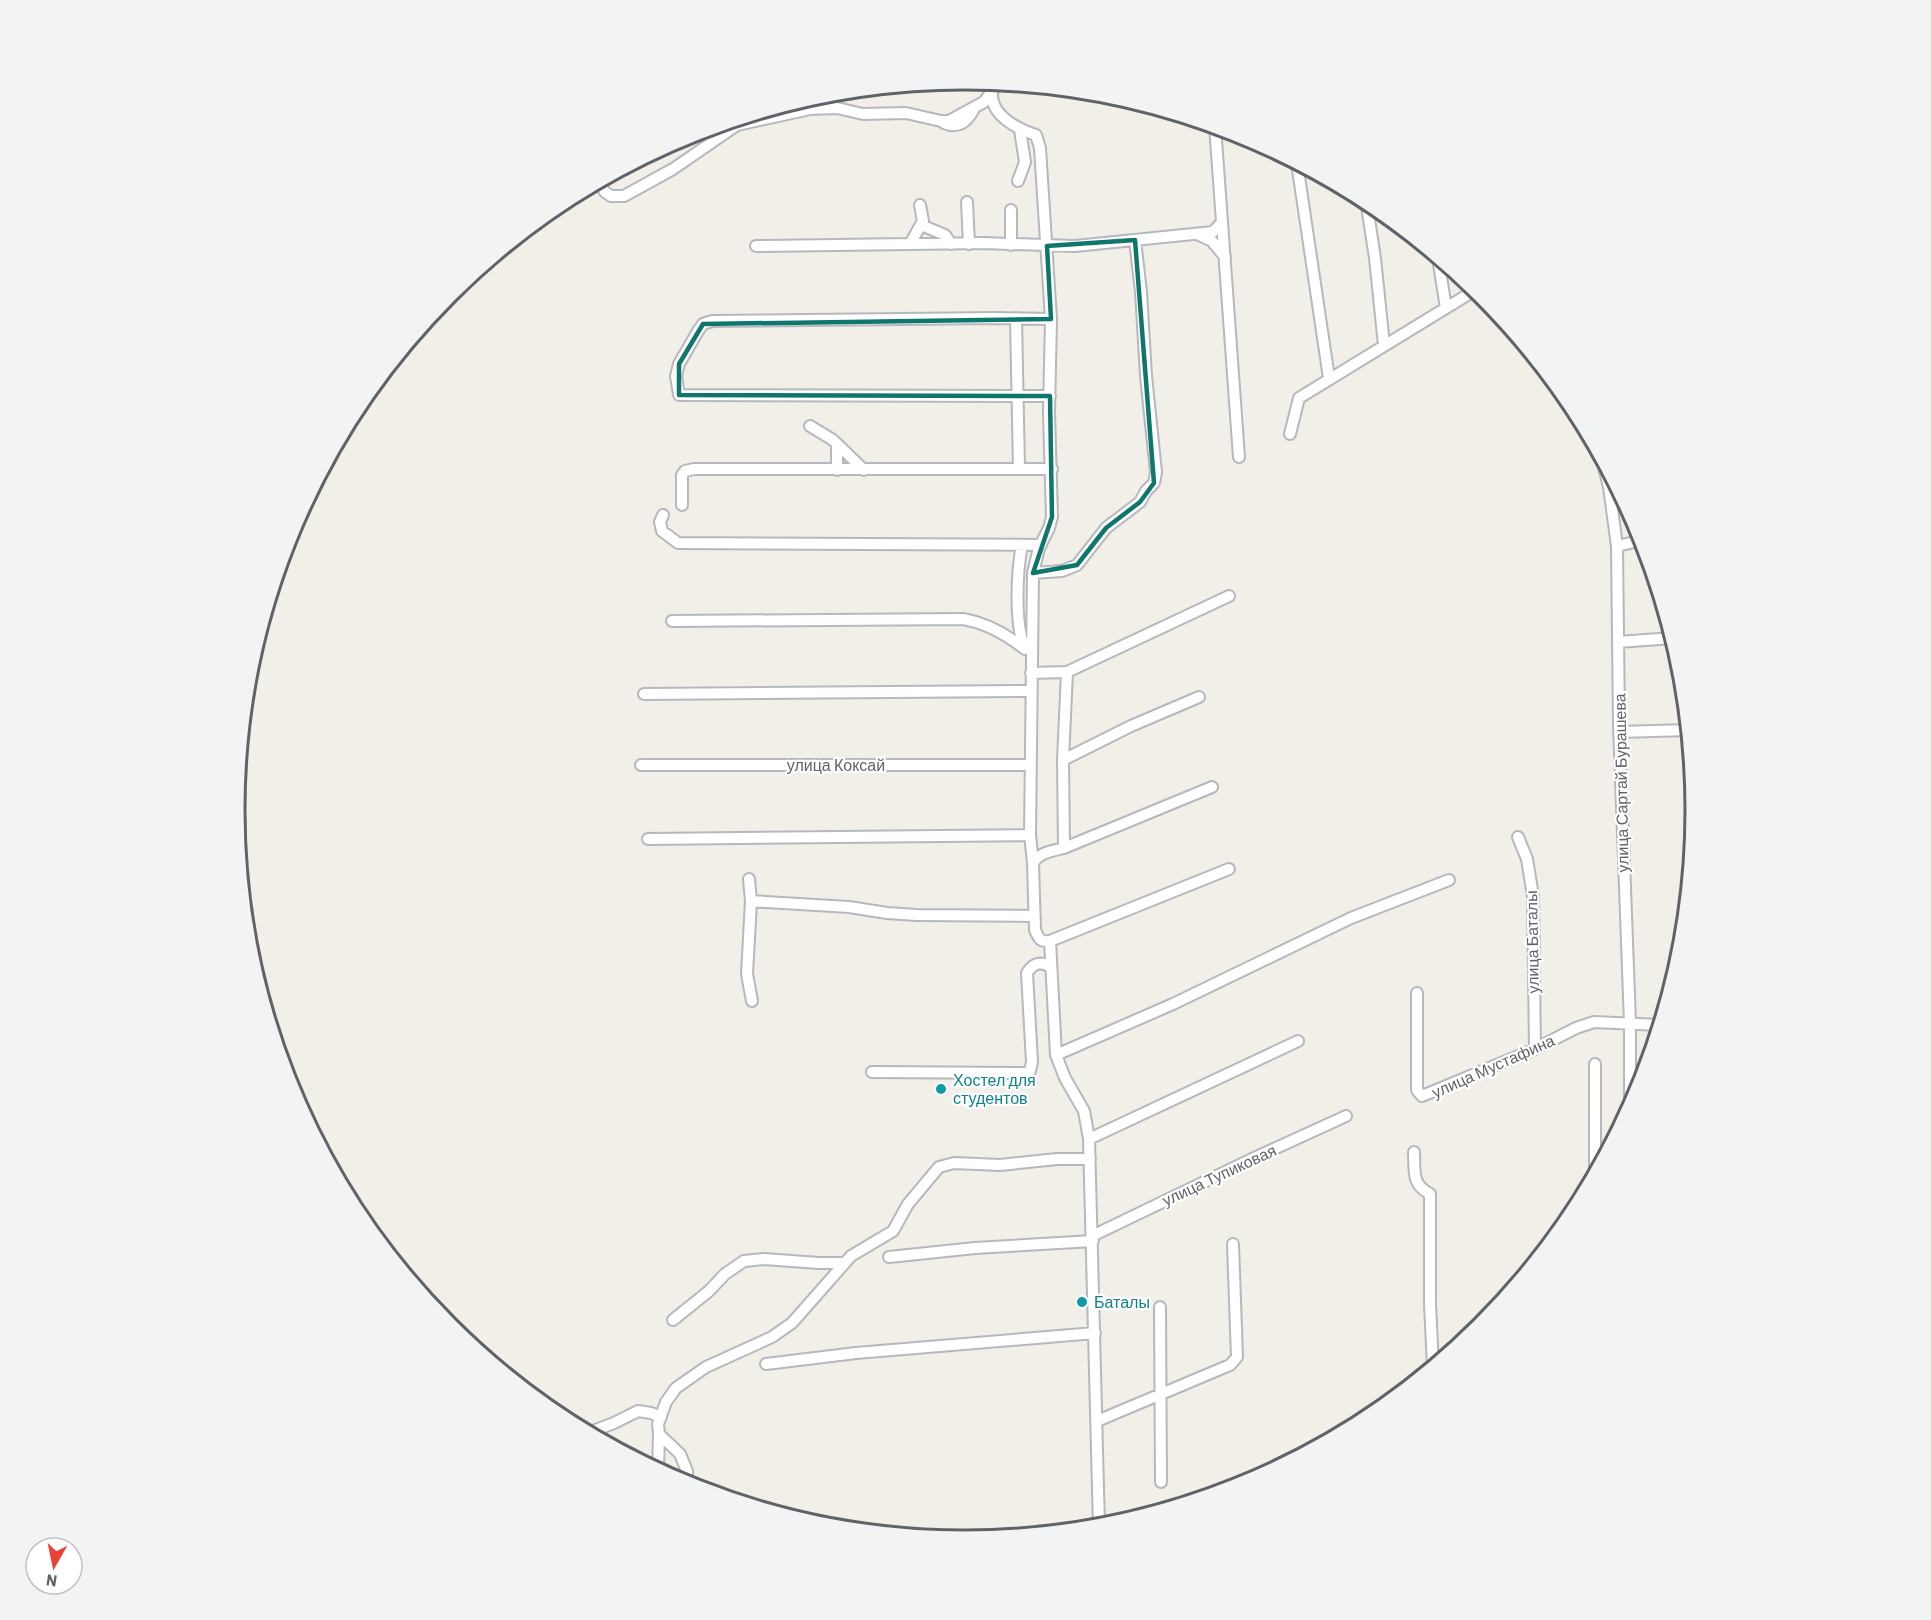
<svg xmlns="http://www.w3.org/2000/svg" width="1931" height="1620" font-family="Barlow,sans-serif">
  <style>
    .lines { fill: none; stroke-linecap: round; stroke-linejoin: round }
    .minor-casing { stroke: #b5b8bc; stroke-width: 14 }
    .minor { stroke: #fff; stroke-width: 10 }
    .marked { fill: none; stroke: #0f766e; stroke-width: 4.5; stroke-linejoin: round }
    .culture-dot { fill: #0f9aa8; stroke: #fff; stroke-width: 2 }
    .labels { text-anchor: middle; stroke-width: 4.5; stroke-linejoin: round; paint-order: stroke }
    .street-label { font-size: 16px; fill: #5f6368; stroke: #fff }
    .culture-label { font-size: 16px; fill: #0d838f; stroke: #fff; text-anchor: start }
    .rim { fill: none; stroke: #5f6368; stroke-width: 3 }
  </style>
  <rect width="100%" height="100%" fill="#f1efe8"/>
  <g class="lines">
    <g class="minor-casing">
      <path id="minor" d="M992,92c-2,23 25,37 44,43l4,13 11,171 -2,93 3,105 -3,11 -10,20 -6,25 -3,262 3,28 2,67c4,9 5,12 15,11l179,-72
        M944,123c15,6 23,-1 30,-14
        M1297,163l32,215
        M1018,181l7,-19 -5,-32
        M599,182l6,10 6,4h13l49,-27 64,-44 73,-16 27,-1 26,6 43,-1 35,8h8l35,-19 14,-19
        M1366,200l9,58 9,87
        M967,202l2,42
        M1011,210v35
        M1222,222l17,235
        M921,225l24,10 6,9
        M1199,235l13,6 13,16
        M910,244l13,-23 -3,-16
        M756,246l227,-3 92,3 138,-14 9,-10 -7,-96
        M1438,258l8,50
        M1016,318l3,151h33
        M1050,396l-371,-1 -3,-19 3,-12 19,-33 5,-7 9,-3 283,-3 56,1
        M810,426l23,14 31,30
        M1290,434l9,-36 178,-109
        M1602,459l7,28 8,59 2,179 11,298v85
        M837,470v-26
        M682,505v-30l3,-4 9,-2h325
        M663,515l-3,7 2,9 16,12 363,2
        M1022,545c-5,25 -8,80 3,103
        M1617,546l26,-6
        M1033,573l29,-2 15,-6 29,-37 34,-26 6,-11 8,-8 2,-11 -10,-96 -5,-84 -6,-52
        M672,621l291,-2c24,4 43,15 62,30
        M1618,642l55,-4
        M1031,673l36,-1 162,-76
        M644,694l387,-3
        M1619,732l69,-2
        M1063,760l68,-34 68,-29
        M641,765h390
        M1518,837l9,22 6,37 2,153
        M648,839l382,-4
        M1064,848l-1,-88 4,-88
        M1033,863c7,-11 19,-12 31,-15l148,-61
        M749,879l2,22 98,6 38,6 30,2 117,1
        M751,901l-4,73 5,27
        M1050,941l6,114 9,23 19,33 5,28 10,388
        M1417,993v97l5,6 113,-47 41,-21 18,-6 66,3
        M1056,1055l117,-51 178,-86 98,-38
        M1595,1064v110
        M872,1072l150,1 8,-2 2,-9 -5,-89c6,-10 15,-13 24,-5
        M1089,1139l209,-98
        M1414,1152c1,19 -3,32 16,42v110l3,63
        M1092,1236l162,-78 92,-42
        M889,1257l86,-9 118,-7
        M1160,1307l1,175
        M673,1320l36,-29 16,-17 19,-13 20,-2 55,4h26
        M766,1364l90,-11 239,-20
        M1097,1421l133,-56 7,-8 -4,-113
        M588,1433l26,-10 24,-12 13,2 10,4
        M658,1470l1,-36
        M687,1485v-14l-7,-17 -21,-20 -1,-10 8,-22 10,-14 30,-21 66,-30 20,-14 59,-67 42,-25 15,-27 31,-37 15,-4 46,2 57,-6h33"/>
    </g>
    <use href="#minor" class="minor"/>
  </g>
  <path class="marked" d="M1135,240l19,243 -14,19 -34,26 -29,37 -44,8 19,-56 -2,-121 -371,-1v-31l24,-40 348,-5 -4,-73z"/>
  <g class="culture-dot">
    <circle cx="941" cy="1089" r="6"/>
    <circle cx="1082" cy="1302" r="6"/>
  </g>
  <g class="labels">
    <g class="street-label">
      <text x="836" y="771">улица Коксай</text>
      <text transform="translate(1621 783) rotate(-91)" y="6">улица Сартай Бурашева</text>
      <text transform="translate(1532 942) rotate(-91)" y="6">улица Баталы</text>
      <text transform="translate(1493 1066) rotate(-24)" y="6">улица Мустафина</text>
      <text transform="translate(1219 1175) rotate(-25)" y="6">улица Тупиковая</text>
    </g>
    <g class="culture-label">
      <text x="953" y="1086">Хостел для<tspan x="953" dy="18">студентов</tspan></text>
      <text x="1094" y="1308">Баталы</text>
    </g>
  </g>
  <path d="M0 0H1931V1620H0ZM245 810a720 720 0 1 1 1440 0a720 720 0 1 1-1440 0Z" fill="#f2f3f3" fill-rule="evenodd"/>
  <path class="rim" d="M245 810a720 720 0 1 1 1440 0a720 720 0 1 1-1440 0Z"/>
  <g transform="translate(54 1566) rotate(189)"><circle r="28" fill="#ffffff" stroke="#bfc1c3" stroke-width="1.5"/>
  <path d="M0-4.5L10 22L0 15L-10 22Z" fill="#ea4335"/>
  <text y="-9" font-size="16" font-weight="bold" text-anchor="middle" fill="#5f6368">N</text>
  </g>
</svg>
